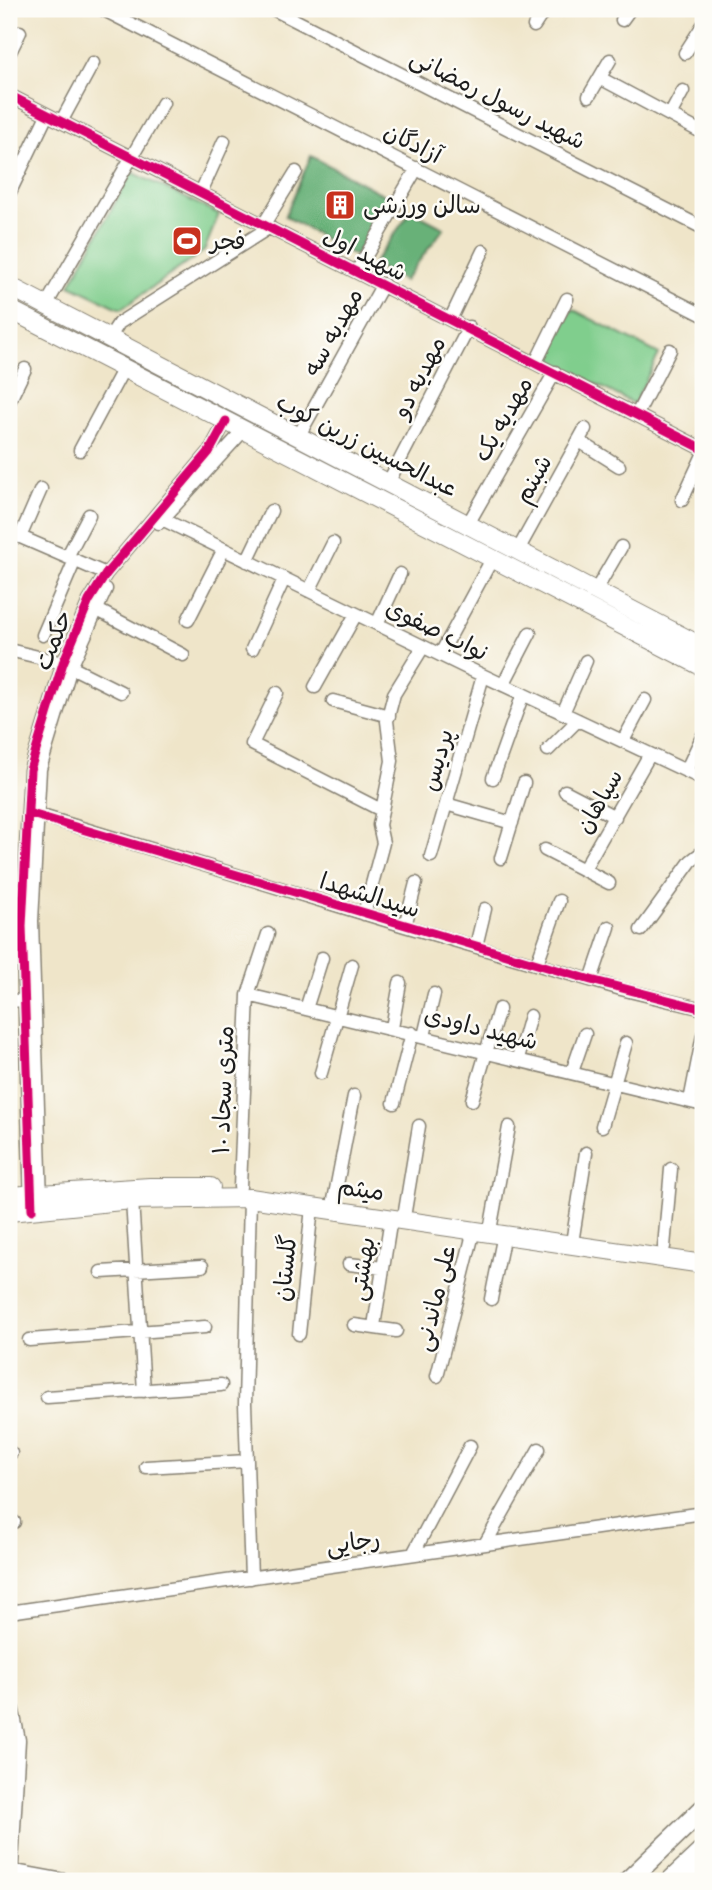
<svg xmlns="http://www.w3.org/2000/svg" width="712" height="1890" font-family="Itim,'Playpen Sans Arabic',sans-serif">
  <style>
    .green { fill: #80ce8d; stroke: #4e7554; stroke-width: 2 }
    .forest { fill: #68b178; stroke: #42664a; stroke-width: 2 }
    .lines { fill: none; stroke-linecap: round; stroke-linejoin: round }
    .street-casing { stroke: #868072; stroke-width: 15 }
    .secondary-casing { stroke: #868072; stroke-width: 20 }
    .primary-casing { stroke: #868072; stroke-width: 22 }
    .highway-casing { stroke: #868072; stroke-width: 24 }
    .street { stroke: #fff; stroke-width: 12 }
    .secondary { stroke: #fff; stroke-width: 18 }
    .primary { stroke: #fff; stroke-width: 19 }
    .highway { stroke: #fff; stroke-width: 21 }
    .cycleway-casing { stroke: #fdfcf7; stroke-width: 13 }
    .cycleway { stroke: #d6006c; stroke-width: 9 }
    .labels { text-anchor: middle; stroke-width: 5; stroke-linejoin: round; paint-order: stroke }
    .street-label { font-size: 24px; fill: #1c1c1c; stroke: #fdfcf7 }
    .poi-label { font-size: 24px; fill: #1c1c1c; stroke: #fdfcf7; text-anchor: start }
  </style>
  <rect width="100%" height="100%" fill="#fdfcf7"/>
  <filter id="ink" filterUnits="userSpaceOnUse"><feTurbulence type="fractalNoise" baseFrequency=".0143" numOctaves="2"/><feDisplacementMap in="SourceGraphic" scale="14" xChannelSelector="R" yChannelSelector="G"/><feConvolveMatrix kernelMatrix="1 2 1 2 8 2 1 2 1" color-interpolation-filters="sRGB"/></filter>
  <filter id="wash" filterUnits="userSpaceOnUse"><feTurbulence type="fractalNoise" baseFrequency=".00686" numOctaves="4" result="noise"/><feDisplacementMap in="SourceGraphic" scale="28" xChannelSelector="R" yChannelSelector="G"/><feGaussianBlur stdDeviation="1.57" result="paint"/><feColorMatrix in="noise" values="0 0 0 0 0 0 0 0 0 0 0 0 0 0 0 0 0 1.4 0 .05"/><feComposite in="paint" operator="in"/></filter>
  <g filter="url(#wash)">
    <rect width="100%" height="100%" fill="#efe5c9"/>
    <path class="green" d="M132,172l87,42 -15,37 -83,58 -51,-24z
      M572,309l87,45 -25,50 -88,-46z"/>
    <path class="forest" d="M311,156l79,42 -35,58 -70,-40z
      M411,211l33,17 -40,53 -31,-17z"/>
  </g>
  <g filter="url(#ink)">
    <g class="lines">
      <g class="street-casing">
        <path id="street" d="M102,9l601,306
          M273,9l430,219
          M622,20l8,-11
          M534,26l11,-17
          M685,53l18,-28
          M9,54l11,-22
          M600,78l103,55
          M9,95l694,354
          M589,96l21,-36
          M670,115l13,-24
          M61,122l32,-59
          M201,192l23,-51
          M9,194l38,-79
          M264,224l32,-52
          M357,271l60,-103
          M46,305l117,-202
          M451,318l32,-67
          M109,338l10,-15 151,-96
          M536,362l31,-63
          M9,402l16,-33
          M637,414l33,-64
          M298,437l85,-153
          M579,441l40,25
          M80,450l44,-82
          M388,483l81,-156
          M682,500l21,-45
          M158,517l307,150 238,112
          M159,523l85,-93
          M468,524l87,-152
          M9,532l97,42
          M20,537l21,-48
          M518,550l67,-121
          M67,557l22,-42
          M247,561l24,-50
          M596,590l25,-43
          M309,591l24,-48
          M88,605l95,50
          M188,620l36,-71
          M377,624l23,-50
          M43,635l32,-75
          M252,649l32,-70
          M9,650l54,13 58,29
          M440,655l52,-96
          M503,685l27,-52
          M315,687l41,-73
          M277,693l-25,51 129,66
          M333,701l56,15
          M563,713l23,-52
          M623,741l22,-41
          M548,750l30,-30
          M686,771l17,-36
          M493,778l30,-84
          M565,791l50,26
          M446,804l66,19
          M32,813l373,113 216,63 82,20
          M545,850l64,33
          M431,856l52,-180
          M501,858l23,-75
          M584,869l66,-115
          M364,914l19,-71 -4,-18 13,-64 -5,-40 7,-27 29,-47
          M405,926l11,-43
          M641,930l50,-69 9,-7 3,2
          M476,946l9,-37
          M537,963l22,-62
          M591,980l18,-53
          M248,995l455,110
          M9,1001l15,-1
          M306,1009l16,-51
          M392,1028l8,-45
          M424,1036l10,-42
          M518,1058l12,-42
          M572,1072l13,-38
          M321,1073l31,-108
          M472,1100l27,-91
          M690,1101l13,-66
          M394,1103l18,-70
          M602,1126l24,-83
          M240,1187l8,-192 20,-61
          M250,1198l-5,206 6,174
          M132,1200l12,191
          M334,1200l20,-104
          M41,1202l-9,-281 8,-152 31,-102 35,-78
          M31,1203l-9,-277 8,-156 33,-107 26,-62 17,-27 103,-122 17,-31
          M405,1211l14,-85
          M491,1225l18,-98
          M572,1243l14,-90
          M664,1247l7,-78
          M349,1264l34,4
          M101,1272l101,-6
          M491,1299l13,-65
          M354,1325l42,6
          M374,1326l17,-108
          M299,1334l13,-127
          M29,1340l176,-13
          M437,1376l37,-146
          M47,1397l174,-12
          M9,1453h2
          M146,1467l101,-6
          M9,1523l5,-1
          M485,1544l54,-95
          M413,1554l57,-108
          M9,1612l694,-99
          M9,1692l10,48 -8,141
          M9,1870l60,11"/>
      </g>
      <g class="secondary-casing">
        <path id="secondary" d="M9,286l694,361
          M9,309l694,358
          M9,1196l141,-9h61
          M9,1212l123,-12 118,-2 453,66"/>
      </g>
      <g class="primary-casing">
        <path id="primary" d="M628,1881l75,-72"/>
      </g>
      <g class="highway-casing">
        <path id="highway" d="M672,1881l31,-29
          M698,1881l5,-5"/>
      </g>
      <use href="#street" class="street"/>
      <use href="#secondary" class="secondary"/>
      <use href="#primary" class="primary"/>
      <use href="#highway" class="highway"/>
      <g class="cycleway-casing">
        <path id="cycleway" d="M9,95l694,354
          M28,813l563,167 112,29
          M32,1210l-10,-284 8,-156 33,-107 26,-62 17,-27 103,-122 17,-31"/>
      </g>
      <use href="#cycleway" class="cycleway"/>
    </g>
  </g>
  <defs>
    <g id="building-square" transform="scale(1.575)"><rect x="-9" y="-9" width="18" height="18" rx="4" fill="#c8321e" stroke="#fdfcf7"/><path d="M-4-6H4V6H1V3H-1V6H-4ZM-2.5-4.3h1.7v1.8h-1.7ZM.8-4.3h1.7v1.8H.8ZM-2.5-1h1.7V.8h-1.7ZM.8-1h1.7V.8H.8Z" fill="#fff"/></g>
    <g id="stadium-square" transform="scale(1.575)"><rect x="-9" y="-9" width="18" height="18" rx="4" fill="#c8321e" stroke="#fdfcf7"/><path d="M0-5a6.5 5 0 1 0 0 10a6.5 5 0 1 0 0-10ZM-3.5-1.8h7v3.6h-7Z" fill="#fff"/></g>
  </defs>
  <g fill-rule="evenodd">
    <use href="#building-square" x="340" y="205"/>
    <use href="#stadium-square" x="187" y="241"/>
  </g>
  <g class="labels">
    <g class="street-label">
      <text transform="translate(498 99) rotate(27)" y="8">شهید رسول رمضانی</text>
      <text transform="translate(413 143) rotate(27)" y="8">آزادگان</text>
      <text transform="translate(365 254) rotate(27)" y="8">شهید اول</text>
      <text transform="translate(333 332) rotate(-61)" y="8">مهدیه سه</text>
      <text transform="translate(419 377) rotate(-63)" y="8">مهدیه دو</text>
      <text transform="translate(503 419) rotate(-60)" y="8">مهدیه یک</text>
      <text transform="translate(367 445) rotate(27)" y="8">عبدالحسین زرین کوب</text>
      <text transform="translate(533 479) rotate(-61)" y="8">شبنم</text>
      <text transform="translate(437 630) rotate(26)" y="8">نواب صفوی</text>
      <text transform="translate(53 640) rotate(-68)" y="8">حکمت</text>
      <text transform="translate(437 760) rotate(-74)" y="8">پردیس</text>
      <text transform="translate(599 801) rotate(-60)" y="8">سپاهان</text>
      <text transform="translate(370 895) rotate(17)" y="8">سیدالشهدا</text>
      <text transform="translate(481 1028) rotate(14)" y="8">شهید داودی</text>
      <text transform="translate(223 1090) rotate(-88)" y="8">۱۰ متری سجاد</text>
      <text transform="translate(361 1189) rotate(8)" y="8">میثم</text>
      <text transform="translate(285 1268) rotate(-84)" y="8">گلستان</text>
      <text transform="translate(362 1269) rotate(-81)" y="8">بهشتی</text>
      <text transform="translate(435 1298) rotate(-76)" y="8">علی ماندنی</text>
      <text transform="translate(353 1542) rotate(-8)" y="8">رجایی</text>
    </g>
    <g class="poi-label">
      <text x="363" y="213">سالن ورزشی</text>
      <text x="210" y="249">فجر</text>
    </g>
  </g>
  <rect width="712" height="1890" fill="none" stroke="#fdfcf7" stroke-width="35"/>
</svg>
